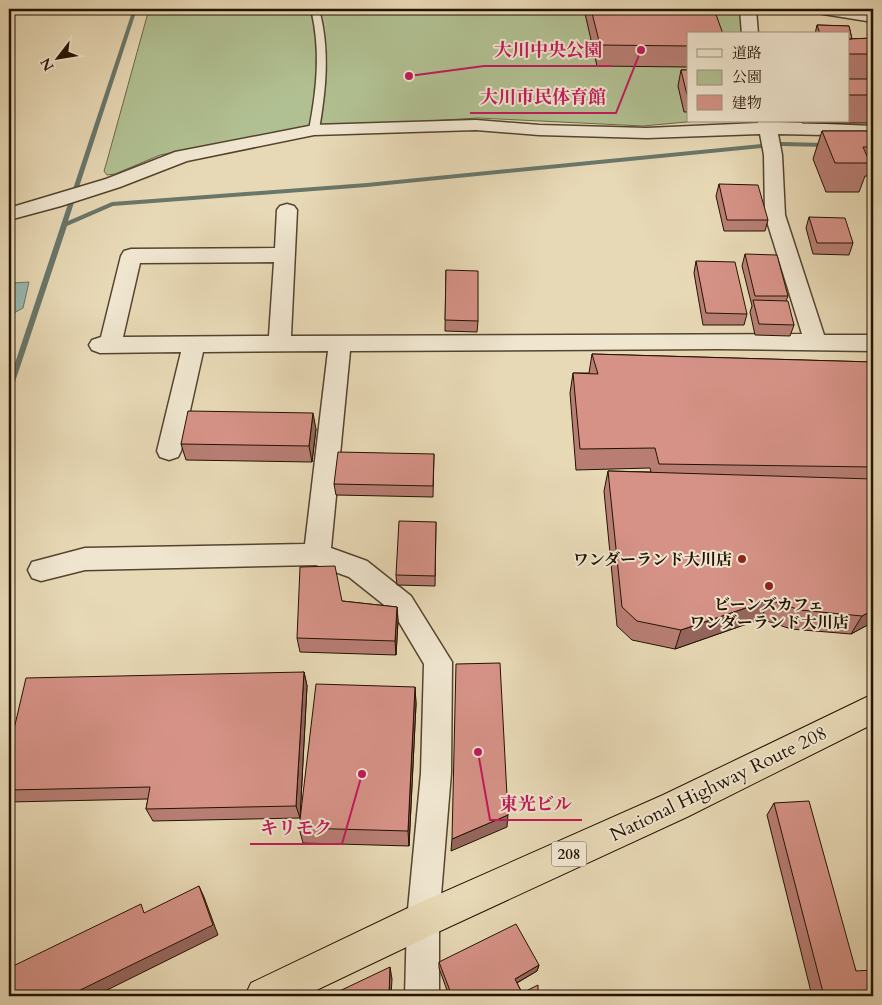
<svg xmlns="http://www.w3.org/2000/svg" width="882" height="1005" font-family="Cardo,'Noto Serif JP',serif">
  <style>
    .green { fill: #b1c092; stroke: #6a6949 }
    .water { fill: #97bab2; stroke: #69776b }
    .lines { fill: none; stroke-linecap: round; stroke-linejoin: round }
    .stream { fill: #69776b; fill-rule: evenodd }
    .lane-casing { stroke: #54442e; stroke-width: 3 }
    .street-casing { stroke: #54442e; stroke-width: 3 }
    .highway-casing { stroke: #231200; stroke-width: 2 }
    .lane { fill: #f0e6d0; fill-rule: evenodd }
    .street { fill: #f0e6d0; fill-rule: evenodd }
    .highway { fill: #e8d9b6; fill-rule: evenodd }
    .wall { fill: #b87e74; stroke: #231200 }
    .shaded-wall { fill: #96665e; stroke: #231200 }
    .building { fill: #d69287; stroke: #231200 }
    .poi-dot { fill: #8f2418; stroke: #f0e6d0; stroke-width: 2 }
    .labels { text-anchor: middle; stroke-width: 4; stroke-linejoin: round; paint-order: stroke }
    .shield { fill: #f0e6d0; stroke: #60523e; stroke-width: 1 }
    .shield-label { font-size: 15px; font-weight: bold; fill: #231200 }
    .poi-label { font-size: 16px; font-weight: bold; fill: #231200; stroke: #f0e6d0; text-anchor: end }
    .near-street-label { font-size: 19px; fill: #231200; stroke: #f0e6d0 }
    .leader { fill: none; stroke: #c2185b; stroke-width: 2 }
    .callout-dot { fill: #c2185b; stroke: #f0e6d0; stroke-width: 2 }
    .callout-label { font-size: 18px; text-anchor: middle; font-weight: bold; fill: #c2185b; stroke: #f0e6d0; stroke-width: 4; stroke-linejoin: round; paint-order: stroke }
  </style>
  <rect width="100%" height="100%" fill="#e8d9b6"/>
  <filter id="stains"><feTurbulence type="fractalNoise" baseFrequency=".004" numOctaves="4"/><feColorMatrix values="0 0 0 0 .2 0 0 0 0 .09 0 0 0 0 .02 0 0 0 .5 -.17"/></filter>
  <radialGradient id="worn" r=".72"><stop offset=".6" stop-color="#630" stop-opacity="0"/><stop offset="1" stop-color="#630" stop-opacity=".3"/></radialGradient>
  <path class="green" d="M149,9h590l4,25h-55v87h9l-54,5 -165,-8 -184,11 -134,26 -45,19 -8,1 -3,-4 3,-10z"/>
  <path class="water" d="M29,282l-6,26 -9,5 -5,5v-25l4,-10z"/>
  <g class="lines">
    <path class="stream" d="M133,9h4l-69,212 44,-19 255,-19 414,-41 46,1 3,2 -3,2 -46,-1 -414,41 -254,19 -46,20 -55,165 -3,2v-12z"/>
    <g class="lane-casing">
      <path id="lane" d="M311,9h8c11,41 7,80 0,121l-5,3 -5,-3c8,-41 12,-80 2,-121z"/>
    </g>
    <g class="street-casing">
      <path id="street" d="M740,9h16l2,25h-16z
        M815,9h37l21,3v10l-50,-8 -6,-2z
        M476,120l63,5 108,3 111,-5v-2l115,5v10l-95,-2 4,21 3,60 39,120h49v16l-154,-2 -369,2 -19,197 36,13 44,35 41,66 -1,111 -12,147v76h-34l2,-76 14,-147 3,-109 -31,-52 -44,-35 -33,-12 -231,5 -44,11 -9,-3 -4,-8 4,-8 53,-14 220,-4 23,-193 -125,1 -22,99 -3,6 -9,3 -9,-3 -3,-6 24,-99 -81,1 -8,-3 -3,-5 3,-5 9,-3 20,-81 3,-5 7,-2 144,-1 2,-38 3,-4 7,-2 7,2 3,4 -6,126 511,-2 -37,-119 -1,-60 -4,-21 -113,4 -108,-3 -63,-5 -162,5 -127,26 -67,26 -59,19 -52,14v-12l97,-29 69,-27 139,-27zM274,262l-5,74 -146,1 17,-74z"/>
    </g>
    <g class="highway-casing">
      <path id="highway" d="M873,694v30l-186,93 -251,116 -132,63h-59l6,-13 159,-76 253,-112z"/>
    </g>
    <use href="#lane" class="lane"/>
    <use href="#street" class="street"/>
    <use href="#highway" class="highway"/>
  </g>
  <path class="wall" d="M584,9h130l-26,25v33l-91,-1z
    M817,25l32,1 3,13 21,-1v85h-71v-2h46v-87h-33z
    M681,70h7v42h-4l-6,-26z
    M822,131h51v45h-8l-6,16h-33l-13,-33z
    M719,184l49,36 -3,11h-41l-8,-35z
    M809,217l44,26 -4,12 -36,-1 -7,-26z
    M745,254l43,42 -2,5 8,24 -4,11 -35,-1 -5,-23 2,-6 -10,-40z
    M696,261l51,53 -3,11h-41l-9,-52z
    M446,270l32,51 -1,11 -32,-1z
    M592,354l281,8v260l-22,12 -60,-5 -30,-10 -86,30 -43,-9 -15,-14 -13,-135 4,-20 43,1 -1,-4 -74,2 -6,-77 3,-20h16z
    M316,429l-4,33 -126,-2 -5,-16z
    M434,454l-1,43 -97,-2 -2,-11z
    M436,522l-1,64 -38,-1 -1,-10z
    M342,601l55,6 1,14 -2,34 -96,-3 -3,-14z
    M304,672l3,14 -7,132 -147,3 -7,-12 2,-10 -139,3v-56z
    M415,687l1,17 -7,142 -106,-3 -4,-15z
    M873,770v8l-2,-6z
    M774,803l82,168 17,25h-61l-45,-181z
    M439,962l100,3 -2,6 -20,12 5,10 16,3h-89l-10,-28z"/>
  <path class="shaded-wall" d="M313,413l3,16 -4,33 -3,-16z
    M769,600l-8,19 -86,30 6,-19z
    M397,607l1,14 -2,34 -1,-14z
    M873,610v12l-22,12 11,-18z
    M304,672l3,14 -7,132 -4,-12z
    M415,687l1,17 -7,142 -1,-15z
    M508,815l-1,12 -56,24 1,-12z
    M199,886l5,11 14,38 -123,61h-27z
    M539,965l-2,6 -24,14 2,-6z
    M390,967l2,12 -1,17h-2z
    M485,991l-1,5h-8z"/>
  <path class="building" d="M591,9h123l9,25h-35v12l-88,-1z
    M817,25l32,1 3,13h-4v-5h-28z
    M873,38v16h-25v-15z
    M681,70h7v25h-1z
    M848,79h25v16h-25z
    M822,131h51v16h-10l7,16h-35z
    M719,184l39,1 10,35h-41z
    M809,217l36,1 8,25h-36z
    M745,254l32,1 11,41h-33z
    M696,261l39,1 12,52 -41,-1z
    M446,270l32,1v50l-33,-1z
    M753,300l35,1 6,24 -35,-1z
    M592,354l281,8v105l-214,-3 -4,-16 -75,1 -7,-76 25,1z
    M188,411l125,2 -4,33 -128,-2z
    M338,452l96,2 -1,32 -99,-2z
    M608,471l265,8v131l-11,6 -62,-6 -31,-10 -88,30 -44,-9 -15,-14z
    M399,521l37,1 -1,54 -39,-1z
    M335,566l7,35 55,6 -2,34 -98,-3 3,-71z
    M500,663l8,152 -56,24 4,-175z
    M304,672l-8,134 -150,3 4,-22 -141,3v-44h1l16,-68z
    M316,684l99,3 -7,144 -109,-3z
    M809,801l47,170 17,-1v26h-49l-50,-193z
    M199,886l14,39 -145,71h-56l-3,-11v-17l132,-64 3,9z
    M516,924l23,41 -24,14 7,14 -6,3h-29l-2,-5 -9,5h-24l-13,-34z
    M390,967l-1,29h-60z
    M538,985v11h-22z"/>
  <g class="poi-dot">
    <circle cx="742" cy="559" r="5"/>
    <circle cx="769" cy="586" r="5"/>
  </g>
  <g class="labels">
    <rect class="shield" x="551.5" y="841.5" width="35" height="25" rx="4"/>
    <g class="shield-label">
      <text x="569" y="859">208</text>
    </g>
    <g class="poi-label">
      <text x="732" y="565">ワンダーランド大川店</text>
      <text x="769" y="610" text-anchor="middle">ビーンズカフェ<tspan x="769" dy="18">ワンダーランド大川店</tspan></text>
    </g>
    <g class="near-street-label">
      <text transform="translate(718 783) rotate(-26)" y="7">National Highway Route 208</text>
    </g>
  </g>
  <path class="leader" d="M409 76L484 66H612M641 50L616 113H470M478 752L490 820H582M362 774L342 844H250"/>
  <g class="callout-dot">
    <circle cx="409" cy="76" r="5"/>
    <circle cx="641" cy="50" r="5"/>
    <circle cx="478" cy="752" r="5"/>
    <circle cx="362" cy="774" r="5"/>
  </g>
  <g class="callout-label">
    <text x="548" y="56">大川中央公園</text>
    <text x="543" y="103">大川市民体育館</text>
    <text x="536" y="810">東光ビル</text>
    <text x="296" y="834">キリモク</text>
  </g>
  <rect width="882" height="1005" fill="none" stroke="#e8d9b6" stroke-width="30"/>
  <rect x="10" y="10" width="862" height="985" fill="none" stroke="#231200" stroke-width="2.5"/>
  <rect x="15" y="15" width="852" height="975" fill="none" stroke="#231200"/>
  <rect x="687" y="32" width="162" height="90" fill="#f0e6d0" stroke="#9e917d"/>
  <rect x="697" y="49" width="25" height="8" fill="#f0e6d0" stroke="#9e917d"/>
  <text x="732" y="58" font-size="15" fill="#231200">道路</text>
  <rect x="697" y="70" width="25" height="15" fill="#b1c092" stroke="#9e917d"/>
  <text x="732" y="82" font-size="15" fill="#231200">公園</text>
  <rect x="697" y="95" width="25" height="15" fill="#d69287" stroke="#9e917d"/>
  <text x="732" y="108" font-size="15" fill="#231200">建物</text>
  <g transform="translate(58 58) rotate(239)" stroke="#f0e6d0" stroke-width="4" paint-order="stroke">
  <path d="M0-4L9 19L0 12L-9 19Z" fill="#231200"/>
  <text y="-8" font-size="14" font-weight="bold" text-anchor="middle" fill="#231200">N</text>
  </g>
  <rect width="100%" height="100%" filter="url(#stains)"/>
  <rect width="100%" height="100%" fill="url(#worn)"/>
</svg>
